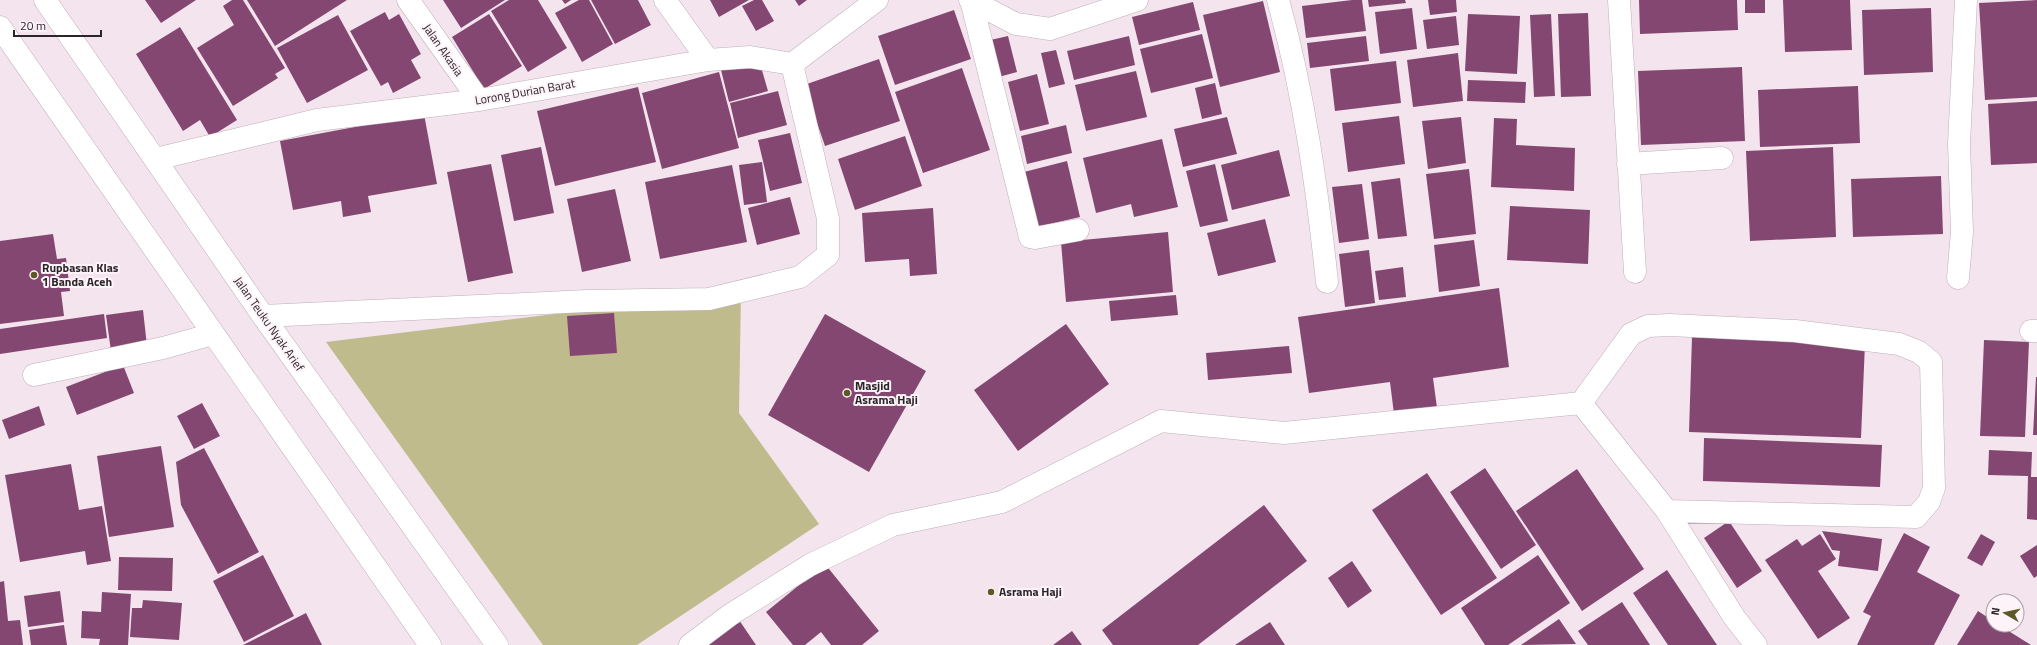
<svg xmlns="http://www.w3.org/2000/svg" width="2037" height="645" font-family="'Titillium Web',sans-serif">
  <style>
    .green { fill: #bfbb8c }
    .building { fill: #844771 }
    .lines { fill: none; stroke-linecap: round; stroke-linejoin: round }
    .minor-casing { stroke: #beafb8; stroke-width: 23 }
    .highway-casing { stroke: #beafb8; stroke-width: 23 }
    .minor { stroke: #fff; stroke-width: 22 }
    .highway { stroke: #fff; stroke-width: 22 }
    .poi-dot { fill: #5e5825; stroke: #fdf3f9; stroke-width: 1.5 }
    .labels { text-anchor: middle; stroke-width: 4; stroke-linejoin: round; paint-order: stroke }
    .street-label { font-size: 12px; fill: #2b2529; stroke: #fdf3f9 }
    .poi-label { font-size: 12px; font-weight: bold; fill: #2b2529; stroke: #fdf3f9; text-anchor: start }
  </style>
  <rect width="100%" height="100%" fill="#f4e4ee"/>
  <path class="green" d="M741,291l-2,122 80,111 -182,121h-94l-217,-303z"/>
  <path class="building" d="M145,0h51l-35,23z
    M232,0h11l42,68 -10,6 3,4 -45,28 -36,-58 37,-23 -11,-19z
    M247,0h100l-72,46z
    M443,0h62l-44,28z
    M509,0h29l29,48 -39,24 -37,-61z
    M562,0h9l-6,4z
    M579,0h10l24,44 -31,18 -27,-49z
    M591,0h47l13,25 -36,19z
    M710,0h39l-30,17z
    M754,0h8l12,21 -18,10 -14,-25z
    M795,0h12l-8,6z
    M1352,0h10l4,31 -60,7 -4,-32z
    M1368,0h37l1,3 -37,4z
    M1428,0h28l1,12 -27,3z
    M1639,0h98l1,30 -98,4z
    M1745,0h20v13h-20z
    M1783,0h67l2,50 -67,2z
    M2037,0v97l-52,3 -6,-97z
    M1263,1l17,71 -60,15 -17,-72z
    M1193,2l7,28 -61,15 -7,-28z
    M1412,8l5,41 -37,5 -5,-42z
    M1931,8l2,64 -69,3 -2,-65z
    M954,10l17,49 -76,26 -17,-49z
    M385,12l4,8 10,-6 22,40 -10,6 10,18 -28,15 -5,-11 -7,4 -31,-55z
    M1588,13l3,83 -30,1 -3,-83z
    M489,14l33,52 -38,23 -32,-52z
    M1468,14l52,2 -3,58 -52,-3z
    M1551,14l4,82 -21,1 -4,-82z
    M338,15l30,55 -61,33 -30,-55z
    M1456,16l3,29 -32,4 -4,-29z
    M180,27l57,93 -27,17 -10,-17 -17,11 -47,-77z
    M1202,34l11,44 -62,15 -11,-44z
    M1008,36l9,36 -22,6 -9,-37z
    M1129,36l6,29 -61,15 -7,-29z
    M1366,36l3,25 -59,7 -3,-25z
    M1056,50l9,34 -16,4 -8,-35z
    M1458,53l5,48 -50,6 -6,-47z
    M879,59l21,62 -75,25 -21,-61z
    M759,60l9,31 -39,11 -8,-32z
    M1396,61l5,42 -66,8 -5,-42z
    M1742,67l3,74 -104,4 -3,-74z
    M962,68l28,82 -67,23 -28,-81z
    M1136,71l11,46 -61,14 -11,-46z
    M719,72l20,76 -77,21 -20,-76z
    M1037,74l12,50 -29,7 -12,-49z
    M1468,80l58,2 -1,21 -58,-2z
    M1215,83l7,31 -20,5 -7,-31z
    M1858,86l2,57 -100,4 -2,-57z
    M638,87l18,75 -101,24 -18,-75z
    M778,91l9,34 -49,13 -8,-35z
    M2037,101v62l-46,2 -3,-61z
    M424,114l13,70 -69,12 3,16 -28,5 -2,-16 -48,9 -13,-69z
    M1399,116l6,48 -57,8 -6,-49z
    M1227,117l10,37 -54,13 -9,-38z
    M1461,117l5,46 -38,6 -6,-48z
    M1494,118l23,1 -1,26 59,3 -1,43 -83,-4z
    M1066,125l6,28 -45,11 -6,-28z
    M790,133l12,50 -32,8 -12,-51z
    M905,136l17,50 -67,24 -17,-51z
    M1162,139l16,68 -44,10 -3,-13 -35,9 -13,-55z
    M541,147l13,66 -40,8 -13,-66z
    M1833,147l3,90 -86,4 -4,-90z
    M1279,150l11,46 -58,14 -11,-45z
    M1067,161l13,56 -43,10 -13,-55z
    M762,162l5,40 -23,3 -5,-40z
    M491,164l22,109 -45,9 -21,-110z
    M1215,164l13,57 -28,6 -14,-56z
    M732,165l15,77 -87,17 -15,-77z
    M1469,169l7,65 -42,5 -8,-65z
    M1941,176l2,58 -90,3 -2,-58z
    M1400,178l7,58 -29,3 -7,-57z
    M1362,184l7,55 -30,4 -7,-56z
    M615,189l16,72 -49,11 -15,-73z
    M790,197l10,37 -43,11 -9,-37z
    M1510,206l80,4 -2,54 -81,-4z
    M933,208l4,66 -27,2 -1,-17 -44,3 -3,-49z
    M1265,219l11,43 -58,14 -11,-43z
    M1168,232l5,60 -107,10 -5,-60z
    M53,234l4,25 9,-1 4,33 -9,1 3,24 -64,8v-83z
    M1474,240l6,46 -41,6 -5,-47z
    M1369,250l6,53 -30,4 -6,-53z
    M1403,267l3,30 -27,3 -4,-29z
    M1499,288l10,79 -76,11 4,30 -43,6 -4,-32 -81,11 -11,-76z
    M1176,295l2,20 -67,6 -2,-20z
    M143,310l4,36 -36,5 -5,-36z
    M614,313l3,40 -47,3 -3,-40z
    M104,314l3,24 -107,16v-25z
    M825,314l101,57 -57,101 -101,-57z
    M1066,324l43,60 -91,67 -44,-61z
    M1692,337l173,6 -4,95 -172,-6z
    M1984,340l45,2 -4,95 -45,-1z
    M1289,346l3,27 -84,7 -2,-27z
    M123,365l11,28 -57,22 -11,-28z
    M2036,377h1v58h-4z
    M202,403l18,33 -26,13 -17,-33z
    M39,406l6,19 -36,14 -7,-19z
    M1704,438l178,7 -2,42 -177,-6z
    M161,446l13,81 -65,10 -12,-81z
    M204,448l55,104 -41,22 -37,-69 -5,-43z
    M1989,450l43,2 -1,25h6v43l-10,-1 1,-43 -40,-1z
    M71,464l8,46 23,-4 9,55 -24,4 -2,-14 -65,11 -15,-87z
    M1485,468l51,77 -35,24 -51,-77z
    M1577,469l67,100 -62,42 -66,-100z
    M1427,473l70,105 -56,37 -69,-105z
    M1264,505l43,56 -109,84h-85l-11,-15z
    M1729,521l33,50 -25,17 -33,-50z
    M1822,531l60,8 -4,32 -40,-5 2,-15 -8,-1z
    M1904,533l26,14 -13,25 43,23 -26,50h-77l14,-29 -8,-4z
    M1820,534l16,25 -18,12 32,47 -32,21 -53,-79 32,-21 5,7z
    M1981,534l14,8 -13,24 -15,-8z
    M2037,545v31l-3,2 -14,-22z
    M263,555l31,61 -50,26 -31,-61z
    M1538,555l32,48 -62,42h-23l-24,-37z
    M119,557l54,1 -1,33 -54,-1z
    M1352,561l20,30 -24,17 -20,-30z
    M825,564l54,67 -17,14h-31l-10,-13 -16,13h-12l-27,-33z
    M1667,570l50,75h-49l-35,-52z
    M4,581l4,40 12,-1 3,25h-23v-63z
    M60,591l4,31 -36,5 -4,-31z
    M102,592l29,2 -3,51h-29l1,-6 -19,-1 1,-27 19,1z
    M143,600l39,3 -3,37 -49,-3 2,-29h10z
    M1622,602l28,43h-62l-10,-14z
    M1978,611l15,10v4h6l32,20h-74z
    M306,613l16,32h-79z
    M737,617l19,28h-53z
    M1559,619l17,25 -55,1z
    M1270,622l15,23h-50z
    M64,625l3,20h-36l-2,-15z
    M1072,631l10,14h-29z"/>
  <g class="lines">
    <g class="minor-casing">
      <path id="minor" d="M408,0l71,100
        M665,0l43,60
        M970,0l46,24 34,5 87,-29
        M971,0l59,237 5,1 43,-8
        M1278,0c26,93 39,187 49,282
        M1619,0l16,272
        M156,159l161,-39 162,-20 229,-40 42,-3 42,7 85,-64
        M1628,164l94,-6
        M1958,278l4,-46 -3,-88 7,-144
        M263,316l324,-15 122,-2 91,-22 28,-22v-36l-36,-155
        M2031,331h6
        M34,375l129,-27 50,-14
        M1581,403l50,-69 17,-8 22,-1 125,6 104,13 20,8 12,10 3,126 -5,14 -13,15 -249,-6
        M690,645l40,-30 80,-50 83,-40 109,-23 159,-81 123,12 297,-30 86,108 67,106 22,28"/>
    </g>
    <g class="highway-casing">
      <path id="highway" d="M45,0l218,316 234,329
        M0,27l430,618"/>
    </g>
    <use href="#minor" class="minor"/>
    <use href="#highway" class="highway"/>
  </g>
  <g class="poi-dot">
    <circle cx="34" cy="275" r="4"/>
    <circle cx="847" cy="393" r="4"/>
    <circle cx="991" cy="592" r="4"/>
  </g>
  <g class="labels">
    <g class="street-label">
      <text transform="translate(443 50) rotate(55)" y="4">Jalan Akasia</text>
      <text transform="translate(525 92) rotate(-10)" y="4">Lorong Durian Barat</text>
      <text transform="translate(269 324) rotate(55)" y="4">Jalan Teuku Nyak Arief</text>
    </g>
    <g class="poi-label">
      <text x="42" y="272">Rupbasan Klas<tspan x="42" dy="14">1 Banda Aceh</tspan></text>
      <text x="855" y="390">Masjid<tspan x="855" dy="14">Asrama Haji</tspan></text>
      <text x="999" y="596">Asrama Haji</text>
    </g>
  </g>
  <g transform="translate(2005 613) rotate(279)"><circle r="19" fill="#fdf3f9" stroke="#a9a1a6"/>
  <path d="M0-3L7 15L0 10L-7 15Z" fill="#5e5825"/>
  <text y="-6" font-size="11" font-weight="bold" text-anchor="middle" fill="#2b2529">N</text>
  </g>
  <path d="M14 30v6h87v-6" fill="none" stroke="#2b2529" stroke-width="2"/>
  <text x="20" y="30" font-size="12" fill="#2b2529" stroke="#fdf3f9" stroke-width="3" paint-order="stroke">20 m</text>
</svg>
